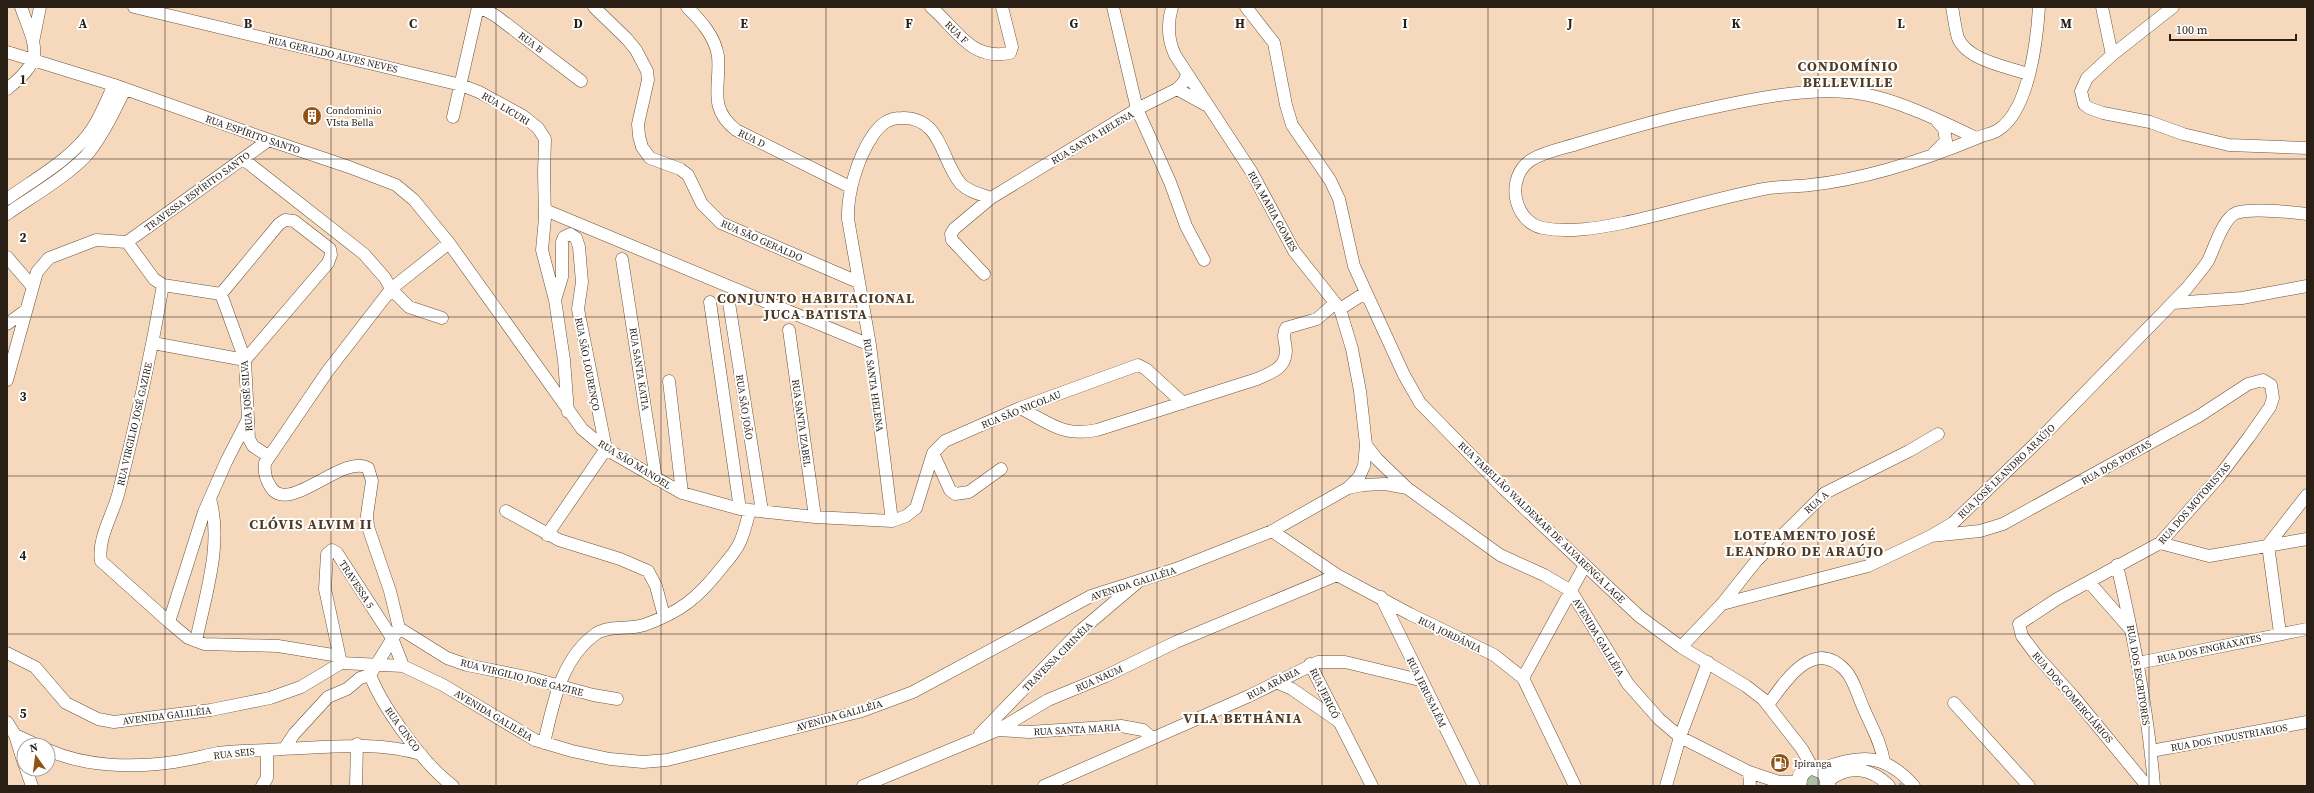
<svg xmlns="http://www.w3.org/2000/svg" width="2314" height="793" font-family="'Source Serif 4',serif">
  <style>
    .grass { fill: url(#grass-tufts) }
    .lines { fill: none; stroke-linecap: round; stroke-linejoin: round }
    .stream { stroke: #82c4ce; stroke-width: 2.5 }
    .minor-casing { stroke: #6b523a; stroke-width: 13 }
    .major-casing { stroke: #6b523a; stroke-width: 16 }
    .minor { stroke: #fff; stroke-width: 12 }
    .major { stroke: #fff; stroke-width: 15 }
    .grid { fill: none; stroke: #2a1f15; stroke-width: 1; stroke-opacity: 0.55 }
    .labels { text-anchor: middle; stroke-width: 4; stroke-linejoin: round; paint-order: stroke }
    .street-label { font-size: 10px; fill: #2a1f15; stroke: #fff }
    .poi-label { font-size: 10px; fill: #2a1f15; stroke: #fff; text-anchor: start }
    .district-label { font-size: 14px; font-weight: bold; letter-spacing: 1px; fill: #513a23; stroke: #fff }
    .grid-label { font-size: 13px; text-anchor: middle; font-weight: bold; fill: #2a1f15; stroke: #fff; stroke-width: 4; stroke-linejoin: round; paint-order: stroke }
  </style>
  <defs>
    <pattern id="grass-tufts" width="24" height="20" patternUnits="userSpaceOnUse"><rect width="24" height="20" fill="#acc2a6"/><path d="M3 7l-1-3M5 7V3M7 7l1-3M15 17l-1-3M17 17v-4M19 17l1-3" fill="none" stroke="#94a68e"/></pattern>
  </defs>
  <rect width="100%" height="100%" fill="#f6d9bd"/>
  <path class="grass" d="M1817,771l5,15h-20v-8z"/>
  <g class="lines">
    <path class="stream" d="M1900,784l2,2"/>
    <g class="minor-casing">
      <path id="minor" d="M134,7l327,78 18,7 44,24 15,12 7,11 -1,34 1,45 -3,32 13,50 9,60 4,52
        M480,7l16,9 85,65
        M594,7l33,32 9,11 11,21 1,9 -10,44 1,12 3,11 8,11 30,11 8,6 14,29 19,19 137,59
        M687,7c13,13 28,29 31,49 3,30 -11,51 18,74l114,57
        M931,7c26,22 39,54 79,46l2,-6 -10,-40
        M1113,7l24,102 33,73 16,44 18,34
        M1172,7c-5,17 -4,33 3,48l76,116 43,80 46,58 12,40 8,42 6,54 -2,21 -5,11 -11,11
        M1246,7l28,36 12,62 6,20 38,55 9,19 15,67 50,109 16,28 84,86 135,127 42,31 65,39 17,13 39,50 10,18
        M1952,7c2,10 3,21 6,31 9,22 49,29 70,36
        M2102,7l10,48
        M2173,7l-61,48 -25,23 -6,13 3,13 5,4 14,5 47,9 33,12 46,11 78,3
        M33,42l7,-35
        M7,52l107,33 155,55 80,27 47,18 18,15 35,43 133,186 24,20 76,44 58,16 75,8 77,4 14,-5 10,-8 17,-55 12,-12 75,-33 118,-43 8,4 37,34
        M7,89c39,-31 29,-40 14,-82
        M1177,89l29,16
        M453,117l25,-110
        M1976,138c-31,-15 -78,-38 -113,-44 -53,-10 -130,9 -183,21 -34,8 -67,18 -100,28 -15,5 -35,8 -49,17 -26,17 -18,62 12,68 26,5 55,0 80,-5 48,-10 94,-25 141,-34 15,-3 31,-2 46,-4 57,-6 114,-25 167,-47 6,-3 15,-4 21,-8 31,-19 39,-90 41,-123
        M1934,153l12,-12 -2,-12 -7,-8
        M243,159l121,95 21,24 6,11 18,18 33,11
        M7,199c29,-21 65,-40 85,-70 9,-13 15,-30 22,-44
        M545,210l325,135
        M7,214c24,-17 66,-41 83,-63 15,-20 25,-41 35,-62
        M127,242l142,-102
        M7,257l25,29
        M622,259l34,220
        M984,274l-32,-34 -1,-6 3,-5 37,-31 146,-89 40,-20 7,-7 3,-8
        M163,285c-12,69 -27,138 -44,206 -5,22 -22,47 -18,70l68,61 19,16 16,6 74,2 61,10
        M710,302l30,207
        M729,303l33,208
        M2173,303l69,-5 65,-12
        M1340,309l25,-16
        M7,324l18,-13
        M789,330l26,187
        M153,343l92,17 83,-97 3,-8 -1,-6 -36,-28 -9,-1 -6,4 -58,70
        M7,380l30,-108 12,-14 47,-18 31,2 27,37 9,6 58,9 24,66 4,79 4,7 15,10
        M669,381l13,112
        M1020,408c30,15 42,29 77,22l160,-51c17,-7 33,-13 28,-36 -1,-5 -2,-10 1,-15l31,-9 18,-16
        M1366,445l11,14 30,29 93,67 44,20 27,16 57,93 31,35 21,18 69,35 30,10h20
        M933,453l17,37 5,4 14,-2 32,-23
        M506,511l53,29 61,19 28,12 8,15 8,30
        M892,521l-22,-176 -22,-126c-1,-26 10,-62 25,-84 8,-11 15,-17 29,-17 40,-1 39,43 59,66 8,8 19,10 30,14
        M1272,531l65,44 73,39 84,41 29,23 52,108
        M547,535l59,-86 -28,-140 4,-27 -3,-35 -3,-9 -6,-4 -6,3 -2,5v35l-7,23
        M1931,536l49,-5 23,-7 196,-108 49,-32 15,-4 8,5 2,13 -3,9 -21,30 -31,41 -58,65 -103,56 -38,25 3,12 15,20 36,40 74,90
        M2160,543l49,13 98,-17
        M2268,545l12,88
        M2268,545l39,-50
        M2117,565c17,73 31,146 37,221
        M2089,582l42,48
        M1381,597l93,189
        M1722,604l35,-44 68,-67 84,-42 29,-17
        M169,622l35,-110 22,-50 21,-41
        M399,628l-9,-37 -22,-64 -1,-12 5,-34 -4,-13c-27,-15 -82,52 -99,16 -4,-7 -5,-13 -4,-21l62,-91 58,-75 6,-8 58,-46
        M196,641c9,-45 27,-97 14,-142
        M1681,647l41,-43 146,-38 63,-30 22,-13 83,-80 151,-155c7,-9 15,-18 21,-27 6,-12 15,-43 28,-48 15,-5 54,-1 71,1
        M7,653l28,14 31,36 32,16 16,3 97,-12 59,-12 31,-11 40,-24
        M341,663l62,3 40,19 92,55 37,11 38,8 33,3 24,-2 195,-49 51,-19 178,-96 85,-27 96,-38 76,-43 15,-3 22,-1 22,4
        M341,663l-16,-74 2,-35 5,-4 5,3 55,85 11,28
        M2138,663l169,-34
        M1310,664l62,122
        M1523,678l62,-113
        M1276,682l16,7 46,32
        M1954,703l75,83
        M1768,705c17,-24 46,-69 78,-34 8,9 12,25 17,36 8,19 18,35 21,55
        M7,722l8,13 9,29
        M998,730l31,2 92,-6 22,4 9,8
        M980,734l99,-102 59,-50
        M15,735l22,10
        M544,743c9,-39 17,-85 53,-110 13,-8 32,-3 47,-8 37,-13 55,-28 79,-59 6,-7 13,-15 17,-24 5,-11 7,-22 10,-32
        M284,749l10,-15 34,-37 19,-8 13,-11 10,-3
        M48,750c38,17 85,18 126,12 15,-2 29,-6 44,-9 21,-3 43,-2 64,-4 48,-2 93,-8 139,5
        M2151,751l156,-29
        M26,769l6,17
        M1821,769c39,-15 64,-16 93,17
        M1749,772l1,14
        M1828,781c20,-16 43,-14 61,5
        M262,786l5,-8v-28
        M356,786l1,-42
        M453,786c-29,-21 -70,-78 -83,-111l29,-47 48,30 20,7 64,13 62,17 24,4
        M863,786l135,-56 50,-30 58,-24 70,-34 161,-67
        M1044,786l205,-90 69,-34h27l75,18
        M1666,786l14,-49 28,-75"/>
    </g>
    <g class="major-casing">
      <path id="major" d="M1799,786c-1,-10 4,-16 13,-19l12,5 4,9 -1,5"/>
    </g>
    <use href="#minor" class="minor"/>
    <use href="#major" class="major"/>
  </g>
  <path class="grid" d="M165,7v779M331,7v779M496,7v779M661,7v779M826,7v779M992,7v779M1157,7v779M1322,7v779M1488,7v779M1653,7v779M1818,7v779M1983,7v779M2149,7v779M7,159h2300M7,317h2300M7,476h2300M7,634h2300"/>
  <defs>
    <g id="building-disc" transform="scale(1)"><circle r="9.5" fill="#8f5215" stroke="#fff"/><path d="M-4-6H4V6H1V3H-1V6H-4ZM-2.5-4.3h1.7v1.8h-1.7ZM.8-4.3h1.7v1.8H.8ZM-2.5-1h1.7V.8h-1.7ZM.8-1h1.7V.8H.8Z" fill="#fff"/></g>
    <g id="fuel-disc" transform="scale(1)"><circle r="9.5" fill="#8f5215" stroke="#fff"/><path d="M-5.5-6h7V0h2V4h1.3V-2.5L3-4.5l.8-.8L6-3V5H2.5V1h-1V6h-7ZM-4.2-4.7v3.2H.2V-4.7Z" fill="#fff"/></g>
  </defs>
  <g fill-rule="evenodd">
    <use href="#building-disc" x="312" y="116"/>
    <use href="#fuel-disc" x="1780" y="763"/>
  </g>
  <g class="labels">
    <g class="street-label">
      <text transform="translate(957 32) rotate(44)" y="4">RUA F</text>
      <text transform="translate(531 42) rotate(37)" y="4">RUA B</text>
      <text transform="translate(333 54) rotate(13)" y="4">RUA GERALDO ALVES NEVES</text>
      <text transform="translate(506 108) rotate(31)" y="4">RUA LICURI</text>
      <text transform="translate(253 134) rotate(19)" y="4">RUA ESPÍRITO SANTO</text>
      <text transform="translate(1092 137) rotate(-31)" y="4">RUA SANTA HELENA</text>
      <text transform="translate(752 138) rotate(26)" y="4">RUA D</text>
      <text transform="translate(197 191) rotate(-36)" y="4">TRAVESSA ESPÍRITO SANTO</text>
      <text transform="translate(1273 211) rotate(61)" y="4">RUA MARIA GOMES</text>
      <text transform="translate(762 240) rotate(24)" y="4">RUA SÃO GERALDO</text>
      <text transform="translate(588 364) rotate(79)" y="4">RUA SÃO LOURENÇO</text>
      <text transform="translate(640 369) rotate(81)" y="4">RUA SANTA KATIA</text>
      <text transform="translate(874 385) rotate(82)" y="4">RUA SANTA HELENA</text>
      <text transform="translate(246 396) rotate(-94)" y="4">RUA JOSÉ SILVA</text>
      <text transform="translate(745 407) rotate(81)" y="4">RUA SÃO JOÃO</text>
      <text transform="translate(1021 409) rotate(-22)" y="4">RUA SÃO NICOLAU</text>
      <text transform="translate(802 423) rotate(82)" y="4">RUA SANTA IZABEL</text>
      <text transform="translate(134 424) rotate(-77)" y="4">RUA VIRGILIO JOSÉ GAZIRE</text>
      <text transform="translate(2116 462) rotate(-30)" y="4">RUA DOS POETAS</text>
      <text transform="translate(635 464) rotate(32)" y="4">RUA SÃO MANOEL</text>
      <text transform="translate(2006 471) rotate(-44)" y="4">RUA JOSÉ LEANDRO ARAÚJO</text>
      <text transform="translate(1816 502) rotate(-41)" y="4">RUA A</text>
      <text transform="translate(2194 503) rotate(-49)" y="4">RUA DOS MOTORISTAS</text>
      <text transform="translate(1542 522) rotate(44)" y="4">RUA TABELIÃO WALDEMAR DE ALVARENGA LAGE</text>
      <text transform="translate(1133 583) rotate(-18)" y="4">AVENIDA GALILÉIA</text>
      <text transform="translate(357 584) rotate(57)" y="4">TRAVESSA 5</text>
      <text transform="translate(1450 634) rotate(26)" y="4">RUA JORDÂNIA</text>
      <text transform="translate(1599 637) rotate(59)" y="4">AVENIDA GALILÉIA</text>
      <text transform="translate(2209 648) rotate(-12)" y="4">RUA DOS ENGRAXATES</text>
      <text transform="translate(1057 656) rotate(-45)" y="4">TRAVESSA CIRINÉIA</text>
      <text transform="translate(2139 675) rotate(81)" y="4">RUA DOS ESCRITORES</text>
      <text transform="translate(522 677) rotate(14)" y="4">RUA VIRGILIO JOSÉ GAZIRE</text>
      <text transform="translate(1099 678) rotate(-24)" y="4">RUA NAUM</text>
      <text transform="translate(1273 683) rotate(-27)" y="4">RUA ARÁBIA</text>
      <text transform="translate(1427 692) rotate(64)" y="4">RUA JERUSALÉM</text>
      <text transform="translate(1325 693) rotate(64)" y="4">RUA JERICÓ</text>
      <text transform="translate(2073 697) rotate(49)" y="4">RUA DOS COMERCIÁRIOS</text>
      <text transform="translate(167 715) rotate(-7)" y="4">AVENIDA GALILÉIA</text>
      <text transform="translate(494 715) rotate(31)" y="4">AVENIDA GALILÉIA</text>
      <text transform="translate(839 715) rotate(-16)" y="4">AVENIDA GALILÉIA</text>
      <text transform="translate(403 729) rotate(54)" y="4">RUA CINCO</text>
      <text transform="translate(1077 729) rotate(-3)" y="4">RUA SANTA MARIA</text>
      <text transform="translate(2229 737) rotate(-10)" y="4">RUA DOS INDUSTRIARIOS</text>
      <text transform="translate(234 753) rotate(-6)" y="4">RUA SEIS</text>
    </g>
    <g class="poi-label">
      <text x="326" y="114">Condominio<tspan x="326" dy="12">VIsta Bella</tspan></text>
      <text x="1794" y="767">Ipiranga</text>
    </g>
    <g class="district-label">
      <text x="1848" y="71">CONDOMÍNIO<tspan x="1848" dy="16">BELLEVILLE</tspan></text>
      <text x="816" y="303">CONJUNTO HABITACIONAL<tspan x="816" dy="16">JUCA BATISTA</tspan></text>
      <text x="311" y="529">CLÓVIS ALVIM II</text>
      <text x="1805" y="540">LOTEAMENTO JOSÉ<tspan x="1805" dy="16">LEANDRO DE ARAÚJO</tspan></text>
      <text x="1243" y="723">VILA BETHÂNIA</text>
    </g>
  </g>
  <g class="grid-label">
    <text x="83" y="28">A</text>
    <text x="248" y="28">B</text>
    <text x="413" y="28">C</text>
    <text x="578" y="28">D</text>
    <text x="744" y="28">E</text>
    <text x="909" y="28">F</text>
    <text x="1074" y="28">G</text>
    <text x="1240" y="28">H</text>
    <text x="1405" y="28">I</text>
    <text x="1570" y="28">J</text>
    <text x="1736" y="28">K</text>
    <text x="1901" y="28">L</text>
    <text x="2066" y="28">M</text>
    <text x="23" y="84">1</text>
    <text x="23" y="242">2</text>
    <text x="23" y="401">3</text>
    <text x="23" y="560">4</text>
    <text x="23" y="718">5</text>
  </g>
  <rect width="2314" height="793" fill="none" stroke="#2a1f15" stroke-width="16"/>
  <g transform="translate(36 757) rotate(346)"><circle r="19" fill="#ffffff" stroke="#aaa5a1"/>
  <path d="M0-3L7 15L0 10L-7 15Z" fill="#8f5215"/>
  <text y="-6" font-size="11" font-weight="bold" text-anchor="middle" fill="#2a1f15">N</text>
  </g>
  <path d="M2170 34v6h126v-6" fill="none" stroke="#2a1f15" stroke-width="2"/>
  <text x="2176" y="34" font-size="12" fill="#2a1f15" stroke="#ffffff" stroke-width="3" paint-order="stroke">100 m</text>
</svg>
